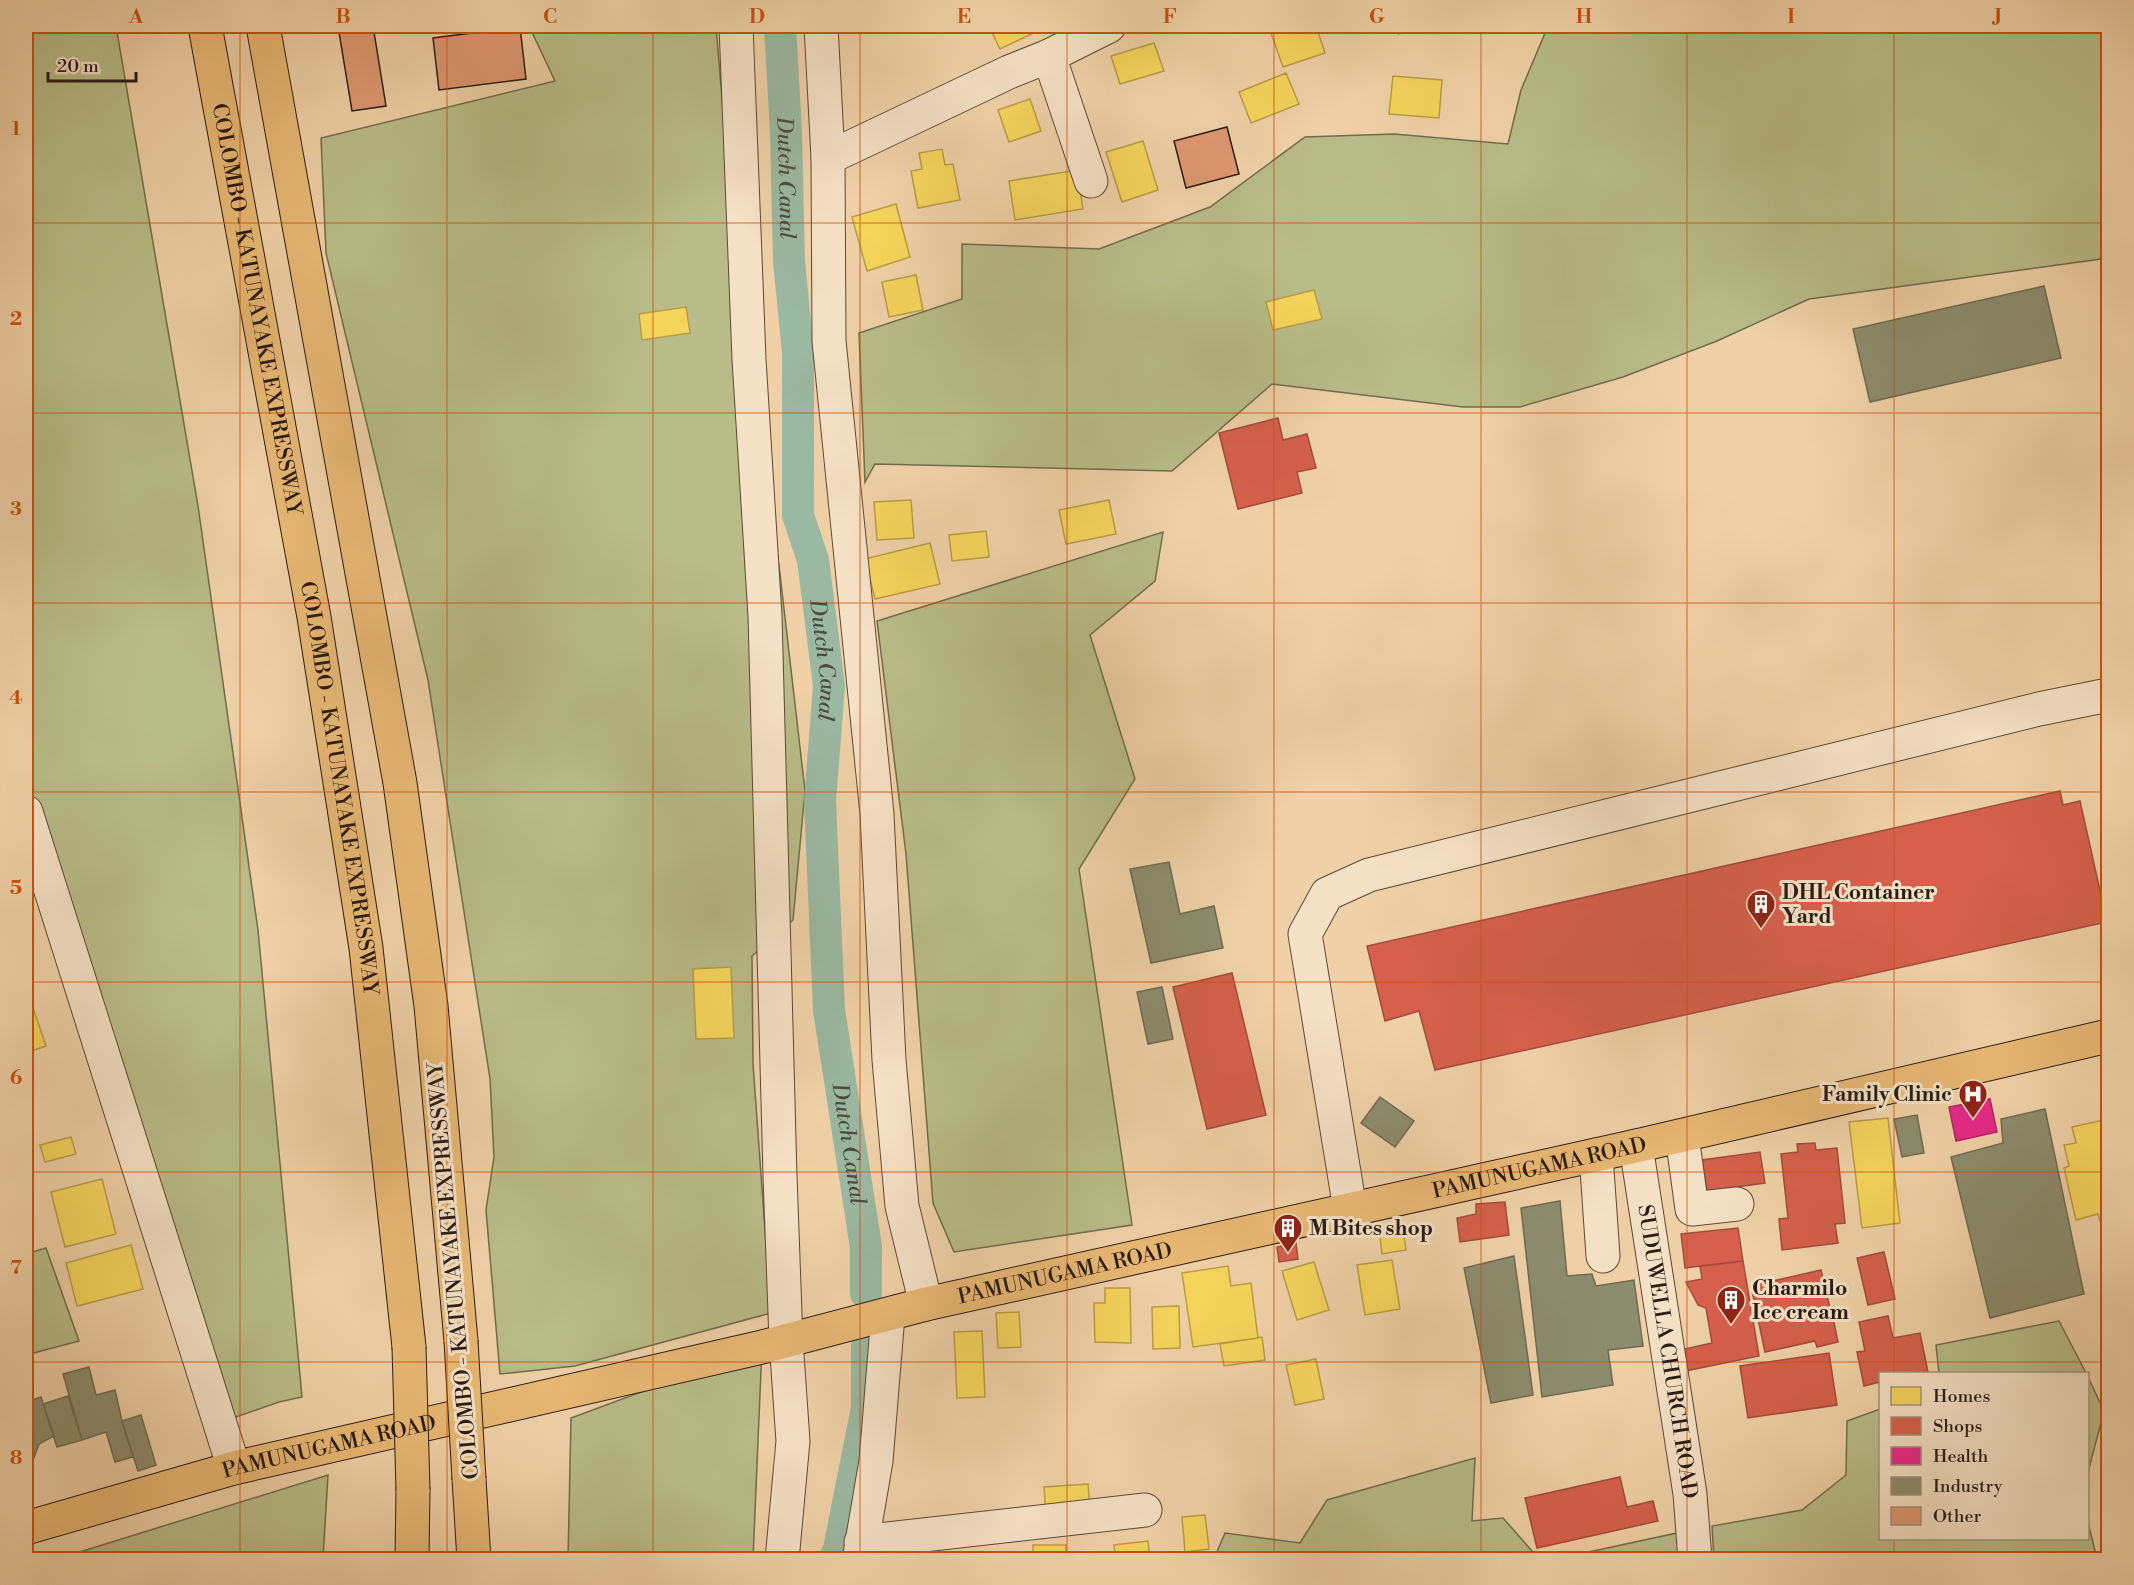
<svg xmlns="http://www.w3.org/2000/svg" width="2134" height="1585" font-family="'Libre Bodoni',serif">
  <style>
    .green { fill: #b8bc88; stroke: #716c4e; stroke-width: 1.5 }
    .homes { fill: #f6d55c; stroke: #b99d46; stroke-width: 1.5 }
    .shops { fill: #d6604d; stroke: #a24b3c; stroke-width: 1.5 }
    .health { fill: #e7298a; stroke: #ae2566; stroke-width: 1.5 }
    .industry { fill: #8c8c6e; stroke: #6f6a53; stroke-width: 1.5 }
    .lines { fill: none; stroke-linecap: round; stroke-linejoin: round }
    .canal { stroke: #9bb8a2; stroke-width: 32 }
    .building { fill: #df9871; stroke: #2a1b13; stroke-width: 1.5 }
    .minor-casing { stroke: #5c4838; stroke-width: 35 }
    .major-casing { stroke: #2a1b13; stroke-width: 35 }
    .highway-casing { stroke: #2a1b13; stroke-width: 35 }
    .minor { stroke: #f5e1c6; stroke-width: 33 }
    .major { stroke: #e8b874; stroke-width: 33 }
    .highway { stroke: #e8b874; stroke-width: 33 }
    .highway-bridge-casing { stroke: #2a1b13; stroke-width: 35; stroke-linecap: butt }
    .highway-bridge { stroke: #e8b874; stroke-width: 33 }
    .grid { fill: none; stroke: #cc500d; stroke-width: 1.5; stroke-opacity: 0.55 }
    .labels { text-anchor: middle; stroke-width: 6; stroke-linejoin: round; paint-order: stroke }
    .street-label { font-size: 21px; fill: #2a1b13; stroke: #f5e1c6 }
    .poi-label { font-size: 21px; font-weight: bold; fill: #2a1b13; stroke: #f5e1c6; text-anchor: start }
    .water-label { font-size: 22px; font-style: italic; fill: #4c4a3e; stroke: #f5e1c6 }
    .neatline { fill: none; stroke: #cc500d; stroke-width: 2 }
    .grid-label { font-size: 20px; text-anchor: middle; font-weight: bold; fill: #cc500d }
  </style>
  <rect width="100%" height="100%" fill="#f0d1a7"/>
  <filter id="stains"><feTurbulence type="fractalNoise" baseFrequency=".00333" numOctaves="4"/><feColorMatrix values="0 0 0 0 .2 0 0 0 0 .09 0 0 0 0 .02 0 0 0 .5 -.17"/></filter>
  <radialGradient id="worn" r=".72"><stop offset=".6" stop-color="#630" stop-opacity="0"/><stop offset="1" stop-color="#630" stop-opacity=".3"/></radialGradient>
  <path class="green" d="M26,26h90l82,480 60,424 44,467 -23,5 -49,17 -97,-310 -107,-322z
    M529,26h187l14,168 50,380 25,217 -12,129 -41,36 1,108 18,249 -196,53 -75,8 -14,-164 8,-53 -4,-78 -62,-399 -102,-427 -5,-115 234,-57z
    M1548,26h560v232l-299,41 -92,42 -94,36 -103,30h-57l-191,-23 -100,87 -297,-7 -10,18 -6,-149 103,-34v-55l137,5 111,-42 95,-70 89,-3 114,10 13,-54z
    M1163,532l-8,49 -65,54 45,144 -56,90 53,356 -178,27 -21,-49 -27,-349 -29,-233z
    M46,1248l33,93 -53,14v-101z
    M2059,1321l27,52h-147l-3,-28z
    M762,1347l-9,212 -185,1 3,-142z
    M2088,1377l16,34 -16,61z
    M1880,1409v129h208v-16l9,37h-383l-2,-33 90,-16 44,-35 1,-54z
    M1475,1458l-3,63 31,-3 36,41h-325l11,-26 75,10 27,-43z
    M328,1475l-5,84h-266z
    M1677,1533l2,26h-123z"/>
  <path class="homes" d="M989,26h49l2,4 -40,19z
    M1295,26h21l9,27 -42,14 -12,-34z
    M1396,26h37l-35,8z
    M1154,43l10,28 -44,13 -9,-28z
    M1286,73l13,31 -48,19 -12,-31z
    M1393,76l49,4 -3,38 -50,-4z
    M1030,99l11,32 -32,11 -11,-32z
    M1143,141l15,49 -36,12 -16,-50z
    M942,149l3,16 8,-1 7,36 -42,8 -7,-37 11,-2 -3,-16z
    M1077,170l6,39 -68,11 -6,-39z
    M896,204l14,53 -43,14 -15,-54z
    M916,275l7,35 -34,7 -7,-35z
    M1314,290l8,29 -49,11 -7,-28z
    M686,307l4,26 -48,7 -3,-26z
    M911,500l3,38 -37,2 -3,-38z
    M1109,500l7,34 -50,10 -7,-34z
    M986,531l3,26 -37,4 -3,-26z
    M930,543l10,41 -65,15 -10,-40z
    M731,967l3,71 -38,1 -3,-70z
    M31,1002l15,44 -20,7v-49z
    M1888,1118l12,105 -38,5 -13,-106z
    M2108,1119v112l-5,1 -5,-18 -22,6 -12,-52 5,-2 -5,-21 12,-2 -4,-16z
    M71,1137l5,17 -31,8 -5,-17z
    M102,1179l14,55 -51,13 -14,-55z
    M1402,1224l4,26 -24,4 -3,-26z
    M131,1245l12,44 -66,17 -11,-43z
    M1392,1260l8,49 -35,6 -8,-50z
    M1314,1262l15,48 -32,10 -15,-49z
    M1228,1266l3,20 20,-3 7,55 -65,9 -11,-74z
    M1105,1288h25l1,55 -36,-1 -1,-39h11z
    M1179,1306l1,42 -27,1 -1,-42z
    M1019,1312l2,35 -23,1 -2,-35z
    M982,1331l3,66 -28,1 -3,-66z
    M1262,1337l3,23 -41,6 -4,-22z
    M1316,1359l8,40 -29,6 -9,-40z
    M1088,1484l2,26 -44,3 -2,-26z
    M1205,1515l4,34 -24,3 -3,-35z
    M1148,1541l2,19h-34l-2,-15z
    M1033,1545h33v15h-33z"/>
  <path class="shops" d="M1278,418l5,22 24,-6 9,34 -19,4 5,21 -64,16 -19,-76z
    M2060,791l3,14 17,-4 27,121 -672,148 -16,-59 -34,10 -18,-75z
    M1232,973l34,142 -59,14 -34,-142z
    M1815,1143l1,7 21,-2 8,75 -10,1 3,19 -56,7 -3,-31 9,-1 -7,-64 17,-2 -1,-8z
    M1760,1152l5,31 -58,8 -5,-31z
    M1505,1202l4,33 -49,7 -3,-24 19,-4v-10z
    M1738,1228l5,33 -58,7 -4,-34z
    M1296,1243l2,16 -19,3 -2,-15z
    M1884,1252l11,47 -27,6 -11,-47z
    M1743,1261l16,95 -74,15 -5,-21 32,-7 -6,-35 -8,-3 -12,-23 16,-3 -2,-13z
    M1821,1270l9,38 -15,3 1,5 16,-3 6,29 -21,5 -2,-6 -50,11 -14,-66z
    M1888,1316l5,22 27,-5 8,39 -48,2v8l-16,4 -7,-34 8,-1 -6,-29z
    M1829,1353l8,52 -89,13 -8,-52z
    M1620,1477l7,30 26,-6 5,20 -121,27 -12,-50z"/>
  <path class="health" d="M1990,1099l7,33 -41,9 -7,-34z"/>
  <path class="industry" d="M2044,286l17,72 -191,44 -17,-73z
    M1169,862l11,52 34,-8 9,42 -72,15 -21,-94z
    M1162,987l11,52 -25,5 -11,-52z
    M1380,1097l34,24 -19,26 -34,-24z
    M2045,1109l39,185 -94,24 -39,-161 52,-14 -2,-24z
    M1917,1115l7,38 -22,4 -8,-38z
    M1560,1201l7,75 25,-2 4,12 38,-6 9,66 -35,4 5,35 -71,12 -21,-189z
    M1514,1256l19,139 -42,8 -27,-135z
    M89,1367l7,28 19,-5 7,31 11,36 -18,5 -9,-30 -24,8 -19,-66z
    M68,1396l14,44 -25,7 -14,-43z
    M41,1397l13,39 -15,8 -9,24 -4,1v-67z
    M141,1415l15,50 -18,6 -16,-50z"/>
  <g class="lines">
    <g class="canal">
      <path id="s1" d="M780,26l6,107 3,128 9,92v162l15,45 16,126 -9,115 9,209 37,237v46"/>
      <path d="M834,1560l5,-11 28,-141v-61"/>
    </g>
  </g>
  <path class="building" d="M338,26h35l13,80 -34,5z
    M520,27l6,52 -87,11 -6,-52z
    M1227,127l12,47 -53,14 -12,-47z"/>
  <g class="lines">
    <g class="minor-casing">
      <g id="minor">
        <path d="M736,26l13,333 16,257 15,560 6,165 7,100 -11,119"/>
        <path d="M821,26l7,132 1,183 48,473 12,246 13,146 24,98"/>
        <path d="M1049,56l42,125"/>
        <path d="M828,158l181,-86 40,-16 60,-30"/>
        <path d="M26,812l208,656"/>
        <path d="M1682,1136l10,73 45,-5"/>
        <path id="s2" d="M1636,1146l54,348 5,66"/>
        <path d="M1596,1155l7,101"/>
        <path d="M1350,1209l-45,-275 22,-40 42,-19 670,-166 69,-14"/>
        <path d="M861,1542l284,-32"/>
        <path d="M859,1560l17,-99 12,-146"/>
      </g>
    </g>
    <g class="major-casing">
      <g id="major">
        <path id="s3" d="M26,1528l208,-60 528,-121 164,-43 710,-158 472,-110"/>
      </g>
    </g>
    <g class="highway-casing">
      <g id="highway">
        <path id="s4" d="M205,26l109,591 52,331 43,399"/>
        <path d="M263,26l137,757 31,223 30,335"/>
        <path d="M469,1479l5,81"/>
        <path d="M412,1560l1,-70"/>
      </g>
    </g>
    <use href="#minor" class="minor"/>
    <use href="#major" class="major"/>
    <use href="#highway" class="highway"/>
    <g class="highway-bridge-casing">
      <path id="highway-bridge" d="M461,1341l8,138
        M409,1347l4,143"/>
    </g>
    <use href="#highway-bridge" class="highway-bridge"/>
  </g>
  <path class="grid" d="M240,26v1534M447,26v1534M653,26v1534M860,26v1534M1067,26v1534M1274,26v1534M1481,26v1534M1687,26v1534M1894,26v1348M26,223h2082M26,413h2082M26,603h2082M26,792h2082M26,982h2082M26,1172h2082M26,1362h2082M1894,1538v22"/>
  <defs>
    <g id="building-pin" transform="scale(1.5)"><path d="M0 17L-7.5 6A9.5 9.5 0 1 1 7.5 6Z" fill="#8f2418" stroke="#f5e1c6"/><path d="M-4-6H4V6H1V3H-1V6H-4ZM-2.5-4.3h1.7v1.8h-1.7ZM.8-4.3h1.7v1.8H.8ZM-2.5-1h1.7V.8h-1.7ZM.8-1h1.7V.8H.8Z" fill="#fff"/></g>
    <g id="hospital-pin" transform="scale(1.5)"><path d="M0 17L-7.5 6A9.5 9.5 0 1 1 7.5 6Z" fill="#8f2418" stroke="#f5e1c6"/><path d="M-5-5h3v3.5h4V-5h3V5h-3V1.5h-4V5h-3Z" fill="#fff"/></g>
  </defs>
  <g fill-rule="evenodd">
    <use href="#building-pin" x="1761" y="904"/>
    <use href="#hospital-pin" x="1973" y="1094"/>
    <use href="#building-pin" x="1288" y="1228"/>
    <use href="#building-pin" x="1731" y="1300"/>
  </g>
  <g class="labels">
    <g class="street-label">
      <text dy="7" stroke="none"><textPath href="#s4" startOffset="288">COLOMBO - KATUNAYAKE EXPRESSWAY</textPath></text>
      <text dy="7" stroke="none"><textPath href="#s4" startOffset="774">COLOMBO - KATUNAYAKE EXPRESSWAY</textPath></text>
      <text dy="7" stroke="none"><textPath href="#s3" startOffset="1556">PAMUNUGAMA ROAD</textPath></text>
      <text transform="translate(453 1271) rotate(-95)" y="7">COLOMBO - KATUNAYAKE EXPRESSWAY</text>
      <text dy="7" stroke="none"><textPath href="#s3" startOffset="1070">PAMUNUGAMA ROAD</textPath></text>
      <text dy="7" stroke="none"><textPath href="#s2" startOffset="208">SUDUWELLA CHURCH ROAD</textPath></text>
      <text dy="7" stroke="none"><textPath href="#s3" startOffset="314">PAMUNUGAMA ROAD</textPath></text>
    </g>
    <g class="poi-label">
      <text x="1782" y="899">DHL Container<tspan x="1782" dy="24">Yard</tspan></text>
      <text x="1952" y="1101" text-anchor="end">Family Clinic</text>
      <text x="1309" y="1235">M Bites shop</text>
      <text x="1752" y="1295">Charmilo<tspan x="1752" dy="24">Ice cream</tspan></text>
    </g>
    <g class="water-label">
      <text dy="8" stroke="none"><textPath href="#s1" startOffset="152">Dutch Canal</textPath></text>
      <text dy="8" stroke="none"><textPath href="#s1" startOffset="638">Dutch Canal</textPath></text>
      <text dy="8" stroke="none"><textPath href="#s1" startOffset="1124">Dutch Canal</textPath></text>
    </g>
  </g>
  <rect width="2134" height="1585" fill="none" stroke="#f0d1a7" stroke-width="66"/>
  <rect x="1879" y="1372" width="210" height="168" fill="#f5e1c6" stroke="#a4927e" stroke-width="1.5"/>
  <rect x="1891" y="1387" width="30" height="18" fill="#f6d55c" stroke="#a4927e" stroke-width="1.5"/>
  <text x="1933" y="1402" font-size="18" fill="#2a1b13">Homes</text>
  <rect x="1891" y="1417" width="30" height="18" fill="#d6604d" stroke="#a4927e" stroke-width="1.5"/>
  <text x="1933" y="1432" font-size="18" fill="#2a1b13">Shops</text>
  <rect x="1891" y="1447" width="30" height="18" fill="#e7298a" stroke="#a4927e" stroke-width="1.5"/>
  <text x="1933" y="1462" font-size="18" fill="#2a1b13">Health</text>
  <rect x="1891" y="1477" width="30" height="18" fill="#8c8c6e" stroke="#a4927e" stroke-width="1.5"/>
  <text x="1933" y="1492" font-size="18" fill="#2a1b13">Industry</text>
  <rect x="1891" y="1507" width="30" height="18" fill="#df9871" stroke="#a4927e" stroke-width="1.5"/>
  <text x="1933" y="1522" font-size="18" fill="#2a1b13">Other</text>
  <path d="M48 72v9h88v-9" fill="none" stroke="#2a1b13" stroke-width="3"/>
  <text x="57" y="72" font-size="18" fill="#2a1b13" stroke="#f5e1c6" stroke-width="4.5" paint-order="stroke">20 m</text>
  <rect x="33" y="33" width="2068" height="1519" class="neatline"/>
  <g class="grid-label">
    <text x="136" y="23">A</text>
    <text x="343" y="23">B</text>
    <text x="550" y="23">C</text>
    <text x="757" y="23">D</text>
    <text x="964" y="23">E</text>
    <text x="1170" y="23">F</text>
    <text x="1377" y="23">G</text>
    <text x="1584" y="23">H</text>
    <text x="1791" y="23">I</text>
    <text x="1998" y="23">J</text>
    <text x="16" y="135">1</text>
    <text x="16" y="325">2</text>
    <text x="16" y="515">3</text>
    <text x="16" y="704">4</text>
    <text x="16" y="894">5</text>
    <text x="16" y="1084">6</text>
    <text x="16" y="1274">7</text>
    <text x="16" y="1464">8</text>
  </g>
  <rect width="100%" height="100%" filter="url(#stains)"/>
  <rect width="100%" height="100%" fill="url(#worn)"/>
</svg>
